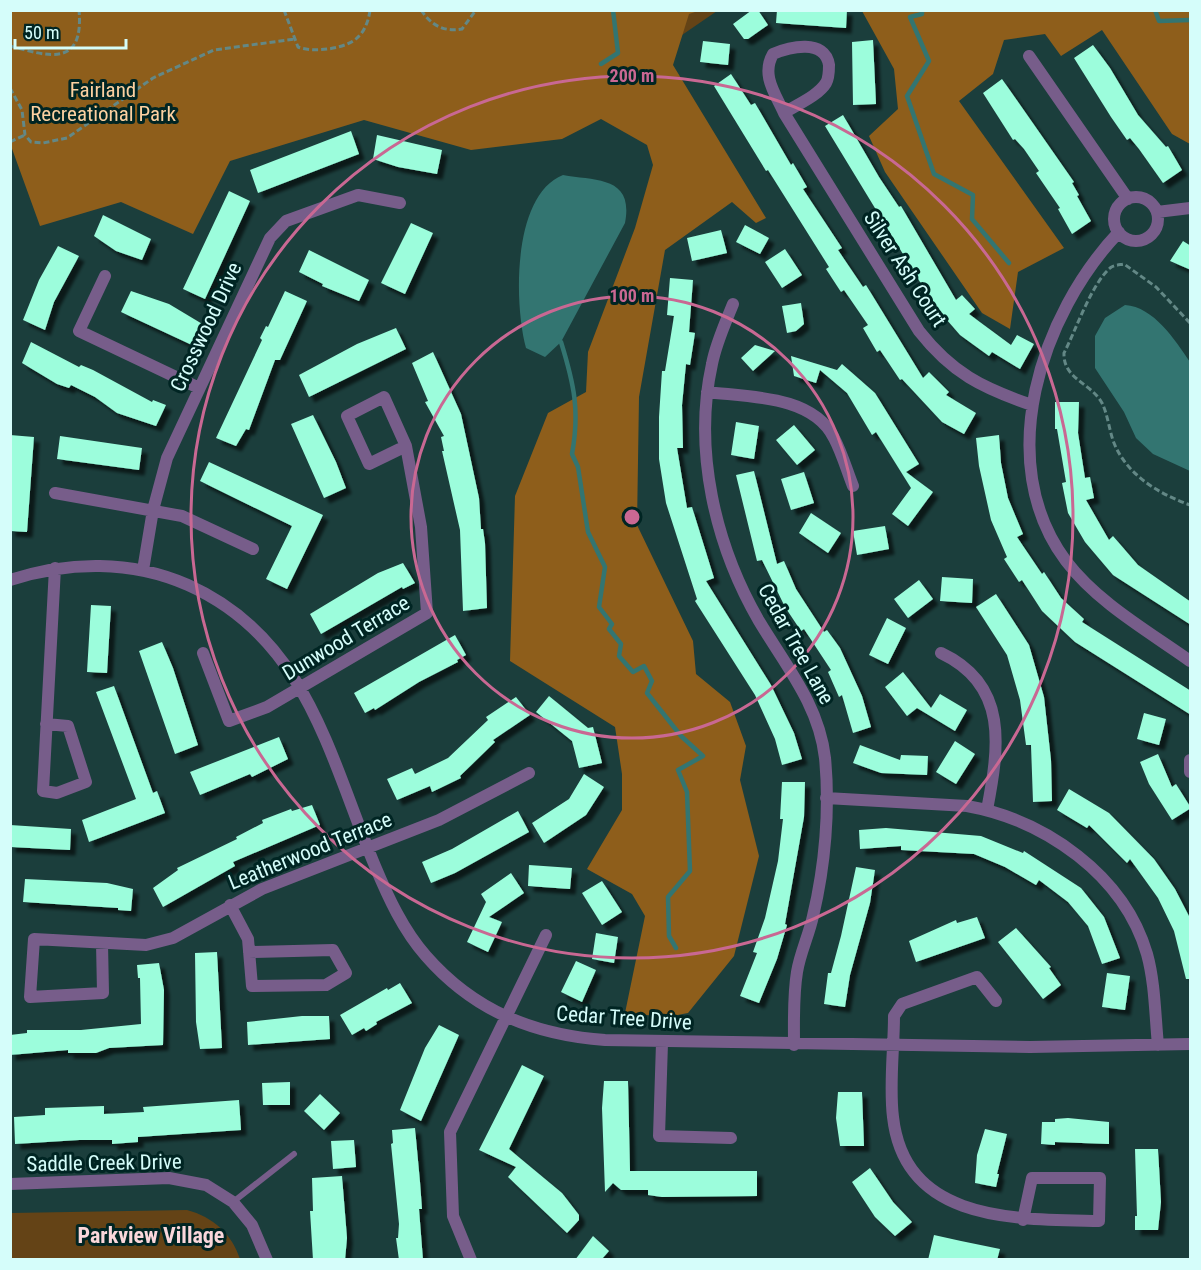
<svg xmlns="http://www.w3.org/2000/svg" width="1201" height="1270" font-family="'Roboto Condensed',sans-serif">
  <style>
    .green { fill: #644316 }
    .forest { fill: #8e5e1b }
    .water { fill: #337571 }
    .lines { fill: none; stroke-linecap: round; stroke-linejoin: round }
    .stream { stroke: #337571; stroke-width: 4.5 }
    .building { fill: #9cfddc; filter: url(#shadow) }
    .path { stroke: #638886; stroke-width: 3; stroke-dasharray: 6 3; stroke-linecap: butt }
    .lane { stroke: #775d8a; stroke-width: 6 }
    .street { stroke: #775d8a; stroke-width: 12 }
    .ring { fill: none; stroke: #c96893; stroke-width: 3 }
    .labels { text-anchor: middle; stroke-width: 6; stroke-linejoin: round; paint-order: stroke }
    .park-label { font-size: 21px; fill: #fcd1a1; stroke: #002523 }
    .street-label { font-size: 21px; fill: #d5fdfa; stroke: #002523 }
    .neighbourhood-label { font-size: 22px; font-weight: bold; fill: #fad7db; stroke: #002523 }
    .centre { fill: #c96893; stroke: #002523; stroke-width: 3 }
    .ring-label { font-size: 18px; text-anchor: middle; font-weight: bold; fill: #c96893; stroke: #002523; stroke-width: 6; stroke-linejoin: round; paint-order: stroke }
  </style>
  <defs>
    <filter id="shadow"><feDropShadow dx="5.5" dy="5.5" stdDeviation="1.5" flood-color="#0009"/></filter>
  </defs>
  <rect width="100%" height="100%" fill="#1b3e3c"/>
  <path class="green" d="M642,11h75l-51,35z
    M187,1210c26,7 45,24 53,49h-229v-46z"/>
  <path class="forest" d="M11,10l687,1 -9,3 -16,51 93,153 -10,5 -24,-21 -67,48 -26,147 -2,128 56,116 3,33 34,28 16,44 -6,34 19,76 -25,100 -46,57 -21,4 -42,-4 20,-97 -13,-22 -45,-25 35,-59v-36l-7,-47 -105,-66 5,-165 33,-83 38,-21 2,-40 47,-124 18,-63 -6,-20 -46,-26 -39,20 -91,11 -107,-30 -134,41 -37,73 -72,-32 -81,24 -29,-80z
    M862,11h328v133l-18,-10 -70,-104 -41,26 -16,-22 -41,6 -11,34 -34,27 105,147 -46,24 -8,57 -28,-16 -97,-141 -16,-36 29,-27 -4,-40z"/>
  <path class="water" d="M563,175c33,6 71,1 62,48l-64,119 -16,15 -19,-9c-12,-44 -14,-153 37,-173z
    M1125,305c29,2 50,35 65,57v109l-37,-17 -17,-16 -12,-26 -29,-44v-32l10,-18z"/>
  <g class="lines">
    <path class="stream" d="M922,10v4l-12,3 19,44 -22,35 27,78 39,21 -1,24 37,44
      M1155,10l4,11 31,-1
      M601,64l17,-11 -5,-43
      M561,342c13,42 19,69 11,112l6,13 10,65 17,35 -6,40 13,17 -3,5 12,15 -2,12 14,16 11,-6 8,15 -5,12 34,43 22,20 -25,14 9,22 3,79 -22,26 1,39 7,12"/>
  </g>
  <path class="building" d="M752,10h6l10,15 -20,14h-4l-11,-15z
    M777,10h70l-1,18 -70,-5z
    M873,40l3,64 -23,1 -1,-63z
    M703,41l27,3 -2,21 -28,-3z
    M1093,45l17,23 28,47 28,32 2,-1 14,24 -19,13 -24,-34 -9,-11 -3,2 -16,-23 -37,-59z
    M731,74l20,31 4,-2 36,62 2,-2 14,24 -4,2 39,59 -4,2 25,37 3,-2 57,93 6,-6 20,20 -3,3 30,18 -12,21 -22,-12 -40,-43 -2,1 -20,-30 -3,2 -14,-24 5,-3 -24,-35 -3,2 -15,-23 3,-2 -61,-97 -2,1 -52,-85z
    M1002,79l72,103 -2,1 7,12 -2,1 14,25 -19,13 -14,-25 2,-1 -24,-35 3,-2 -15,-22 -9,-10 -2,1 -30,-47z
    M843,115l36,62 20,30 2,-1 55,94 6,-5 13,14 -6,5 42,31 6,-10 17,9 -14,25 -28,-17 -3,4 -29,-21 -26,-30 -109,-179z
    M351,131l8,23 -101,39 -8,-23z
    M377,135l65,15 -5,24 -39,-7 -25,-8z
    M229,191l21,10 -45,98 -22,-10z
    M103,215l48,24 -9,21 -26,-9 -22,-15z
    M411,223l22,10 -28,61 -24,-11z
    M745,225l24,13 -9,16 -24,-12z
    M721,230l6,23 -35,8 -5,-23z
    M1183,241l8,5v24l-21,-9z
    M58,246l21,10 -25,46 -9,28 -22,-10 16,-40z
    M785,249l17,26 -20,13 -17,-26z
    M309,250l60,30 -10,21 -37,-15 1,-2 -24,-12z
    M670,278l23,2 -4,52 6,1 -5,32 -4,-1 -4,41 1,43h-6l10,60 5,-1 22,71 -8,3 65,104 23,48 8,26 -20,6 -7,-26 -20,-44 -60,-94 2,-2 -31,-96 -7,-44v-42l3,-46h3l9,-55 -7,-1z
    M131,291l38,13 35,21 -10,21 -73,-34z
    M285,291l22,10 -27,59h-5l-26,70 -3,-1 -10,17 -20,-8 46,-98 -2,-2 6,-12 2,1z
    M801,303l3,21 -8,7 -9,2 -5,-27z
    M396,328l10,21 -97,48 -10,-22 58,-31z
    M31,342l48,25 2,-2 12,5 59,32 1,-2 13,5 -10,21 -39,-13 -22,-16 -24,-12 -2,3 -12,-4 -35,-21z
    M755,345l20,6 -22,20 -12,-13z
    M433,352l28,62 18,84 2,31h2l2,14 2,65 -24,3 -3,-81 -18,-79h2l-3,-14 3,-1 -19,-34 3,-1 -16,-38z
    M791,356l46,14 5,-6 33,29 44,71 -13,8 27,20 -25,34 -16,-12 19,-26 -35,-56 -4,3 -25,-42 -27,-23 -4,13 -22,-7z
    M1055,402h24l-1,31 7,45 5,-1 4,21 -8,2 23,40 4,-4 25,29 53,37v23l-78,-50 -28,-33 -17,-29 -6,-30 4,-1 -9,-53h-2z
    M313,415l23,47 10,26 -22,10 -33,-74z
    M736,422l23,4 -5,33 -23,-4z
    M794,425l21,25 -18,15 -21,-25z
    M10,435l24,2 -7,95 -17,-1z
    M999,435l2,28 7,35 15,36 -6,3 25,37 2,-2 17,26 23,21 -2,3 109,69v24l-116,-73 -33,-31 -20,-31 -3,2 -15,-23 3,-2 -16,-37 -12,-54 -3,-28z
    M60,436l82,12 -3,22 -82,-11z
    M209,462l114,53 -36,74 -21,-10 26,-53 -92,-45z
    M754,471l23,93 7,-3 12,28 28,43 3,-2 13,18 22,48 9,31 -18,6 -11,-38 -3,2 -11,-25 3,-2 -27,-41 -3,2 -16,-24 -23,-47 -5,1 -21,-86z
    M804,472l10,31 -23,7 -10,-31z
    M811,513l30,20 -13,20 -29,-20z
    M885,526l4,23 -32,6 -4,-24z
    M403,563l12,20 -12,6 -1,-2 -81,47 -11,-20 68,-41z
    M942,577l31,2 -1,24 -32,-2z
    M919,580l14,19 -25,19 -14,-19z
    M996,594l33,51 15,52 7,63 1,41 -19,1 -2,-57h-5l-6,-45 -13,-45 -31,-48z
    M91,605l20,1 -4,67 -20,-1z
    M887,618l19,10 -18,36 -19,-9z
    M455,635l11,20 -9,5 1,2 -39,20 -44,28 -1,-2 -9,5 -11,-20z
    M162,642l11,26 25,77 -23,9 -36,-103z
    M903,672l28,36 9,-14 27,16 -12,21 -38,-23 -10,8 -22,-29z
    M114,686l39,107 4,-2 8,22 -76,29 -7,-22 54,-21 -40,-107z
    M549,696l39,32 5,-1 9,36 -23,5 -7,-27 -36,-29z
    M516,697l14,18 -37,25 2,2 -35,34 1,2 -29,14 -2,-6 -33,14 -10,-21 25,-11 3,6 33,-16 40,-38 -2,-3z
    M1144,713l22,6 -7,26 -22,-6z
    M279,737l9,22 -36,18 -2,-3 -50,21 -10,-23z
    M955,741l20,13 -19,30 -20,-12z
    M860,745l40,15 1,-5 27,1 -1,19 -46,-2 -28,-10z
    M1158,754l14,33 4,-3 15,24 -19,12 -23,-36 -9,-22z
    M584,774l20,13 -18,28 -42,28 -12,-20 37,-24z
    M782,782h23l-1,35 -19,107 2,1 -10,34 -18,44 -19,-7 17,-43 -4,-1 12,-34 13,-57 5,-42h-3z
    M1069,789l40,24 45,46 21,30 16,31v59h-5l-12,-48 -16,-33 -28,-39 -3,4 -38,-38 -2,3 -30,-18z
    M312,805l8,20 -87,37 2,4 -72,41 -10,-19 25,-18 -1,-2 60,-29 -1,-2 27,-14 -1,-3 29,-11 1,2z
    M518,811l11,21 -74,41 -24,10 -9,-21 30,-13z
    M10,825l61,4 -1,21 -60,-3z
    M886,828l95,8 42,17 1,-2 57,37 23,29 16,41 -18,6 -14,-38 -20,-24 -29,-22 -3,5 -31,-18 -31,-13 -73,-4v-4l-41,3 -1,-19z
    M529,865l43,3 -2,21 -42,-3z
    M856,867l19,3 -5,33 -20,72 -5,32 -21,-3 4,-31h3l10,-37z
    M511,873l13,20 -35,24 13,5 -14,30 -21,-10 19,-40 -5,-8z
    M25,879l82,4 26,6 -2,22 -13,-1v-2l-95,-6z
    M602,881l20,31 -20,13 -20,-32z
    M977,917l8,21 -69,24 -7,-21 47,-21 1,3z
    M1016,928l35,39 -2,1 12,17 -18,14 -45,-57z
    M596,933l22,4 -4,26 -22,-4z
    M217,952l5,96 -22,1 -4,-27 -1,-69z
    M576,961l20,9 -14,32 -21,-10z
    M159,963l5,27 -1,55 -54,3 -13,5h-28v-3l-58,5v-20l17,-2v-3h54l60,-6 -1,-46h-2l-1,-13z
    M1107,973l23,3 -5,34 -23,-3z
    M400,983l12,20 -36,19 1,2 -11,7 -2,-3 -12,7 -12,-20 47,-27 1,2z
    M302,1016h27l1,23 -82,6 -1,-23z
    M439,1025l20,10 -38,86 -21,-11 25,-62z
    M522,1065l22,11 -35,73 53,44 17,22v5l-12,13 -59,-56 8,-10 -37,-17z
    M604,1081h24l2,90h127v25l-95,1 -14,-2v-5h-27l-8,-7 -8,9 -3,-84z
    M290,1082v23h-27l-1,-22z
    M838,1092h24l2,54h-24l-4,-28z
    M320,1094l20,19 -16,17 -20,-19z
    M239,1100l2,30 -103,7v5l-26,2v-4h-33l-64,4 -1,-27 31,-2v-7l59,-2v8l40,-2 -1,-5z
    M1068,1118l41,4v22l-54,-2v3l-14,-1 1,-22h13v-3z
    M415,1128l5,54 2,27h-3l4,51h-24l-3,-22h2l1,-14 -8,-80 2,-1 -1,-13z
    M985,1129l22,5 -10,40h2l-3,13 -21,-4 2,-28z
    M354,1140l2,27 -23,2 -2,-28z
    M1135,1149h23l3,53 -3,28h-23v-14h2z
    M870,1168l23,34 19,20 -17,14 -20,-19 -23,-35z
    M342,1176l5,62 -2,22h-32l-3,-49h3l-1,-33z
    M934,1235l27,6 39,8 -3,11h-69z
    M593,1236l16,15 -8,9h-26z"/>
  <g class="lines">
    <path class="path" d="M284,10l14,37c15,6 49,2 60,-10 7,-6 11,-18 12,-27
      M421,10c11,16 23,22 41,19l14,-19
      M10,46c40,11 74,21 69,-36
      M10,88l12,22 3,25 6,7 12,1 24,-5 86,-60 61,-28 81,-11
      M10,142l15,-7
      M1190,323l-34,-36 -32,-23c-5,1 -10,1 -14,4 -19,17 -34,62 -46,85 -1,26 27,30 38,50 6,12 7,27 12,40 13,32 45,51 76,62"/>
    <path class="lane" d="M233,1202l61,-48"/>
    <path class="street" d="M1029,56l99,143
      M784,113c12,-8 34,-17 42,-30 3,-5 3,-13 3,-18 -4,-27 -40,-18 -56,-11 -12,21 2,39 11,59l135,218c33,42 63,57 113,74
      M1114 219a22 22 0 1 1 44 0a22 22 0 1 1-44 0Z
      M1157,212l33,-4
      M1119,232c-78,82 -127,230 -53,329 32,42 82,70 124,100
      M105,276l-26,55 120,57
      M733,304c-8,20 -17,39 -21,60 -19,86 3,181 47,257 27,45 60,84 66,137 5,51 0,108 -12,158 -4,19 -13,37 -16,56 -4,24 -3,49 -3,73
      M707,392c41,5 106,3 127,46 8,15 13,33 19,48
      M55,493l127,23 71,33
      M143,570l10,-60 14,-52 103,-220 16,-17 72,-26 42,8
      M10,580c59,-19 121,-20 178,5 119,53 141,171 187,281 13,31 28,64 51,90 48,55 108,79 179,84l425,7 160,-3
      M203,653l26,68 38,-14 160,-94 -6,-86 -15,-81 -22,-49 -37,19 22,48 37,-18
      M941,653c68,32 58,94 46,157
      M46,724l22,2 18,56 -29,11 -14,-2 12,-223
      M1190,760v12
      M826,798l141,8c78,14 157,69 180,148 8,29 8,61 11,91
      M230,905l18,34 4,47 74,-1 20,-12 -13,-23 -84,2
      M102,943l1,50 -73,4 4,-58 112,6 27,-7 89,-49 177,-69 90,-47
      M996,1001l-19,-24 -75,27 -8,12c0,33 -5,69 -1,101 12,106 123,102 206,104l1,-43h-68l-9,42
      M662,1043l-3,93 72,2
      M10,1184l159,-6 37,7 27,17 19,23 15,35
      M471,1260l-18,-44 -3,-84 96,-197"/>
  </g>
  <g class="ring">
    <circle cx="632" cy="517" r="221"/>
    <circle cx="632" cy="517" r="441"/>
  </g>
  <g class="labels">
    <g class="park-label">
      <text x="103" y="97">Fairland<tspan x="103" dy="24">Recreational Park</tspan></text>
    </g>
    <g class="street-label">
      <text transform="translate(905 269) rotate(57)" y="7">Silver Ash Court</text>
      <text transform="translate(206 327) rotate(-65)" y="7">Crosswood Drive</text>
      <text transform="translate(346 638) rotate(-31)" y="7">Dunwood Terrace</text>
      <text transform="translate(796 644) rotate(61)" y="7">Cedar Tree Lane</text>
      <text transform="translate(310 851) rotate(-22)" y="7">Leatherwood Terrace</text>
      <text transform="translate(624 1018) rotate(4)" y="7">Cedar Tree Drive</text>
      <text transform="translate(104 1163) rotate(-1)" y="7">Saddle Creek Drive</text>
    </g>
    <g class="neighbourhood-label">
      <text x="151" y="1243">Parkview Village</text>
    </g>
  </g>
  <circle cx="632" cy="517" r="9" class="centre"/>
  <g class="ring-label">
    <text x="632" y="82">200 m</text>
    <text x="632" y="302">100 m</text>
  </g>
  <rect width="1201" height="1270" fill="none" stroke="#d5fdfa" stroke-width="24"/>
  <path d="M15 39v9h111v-9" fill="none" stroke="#d5fdfa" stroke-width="3"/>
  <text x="24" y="39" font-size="18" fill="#d5fdfa" stroke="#002523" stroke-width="4.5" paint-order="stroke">50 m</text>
</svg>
